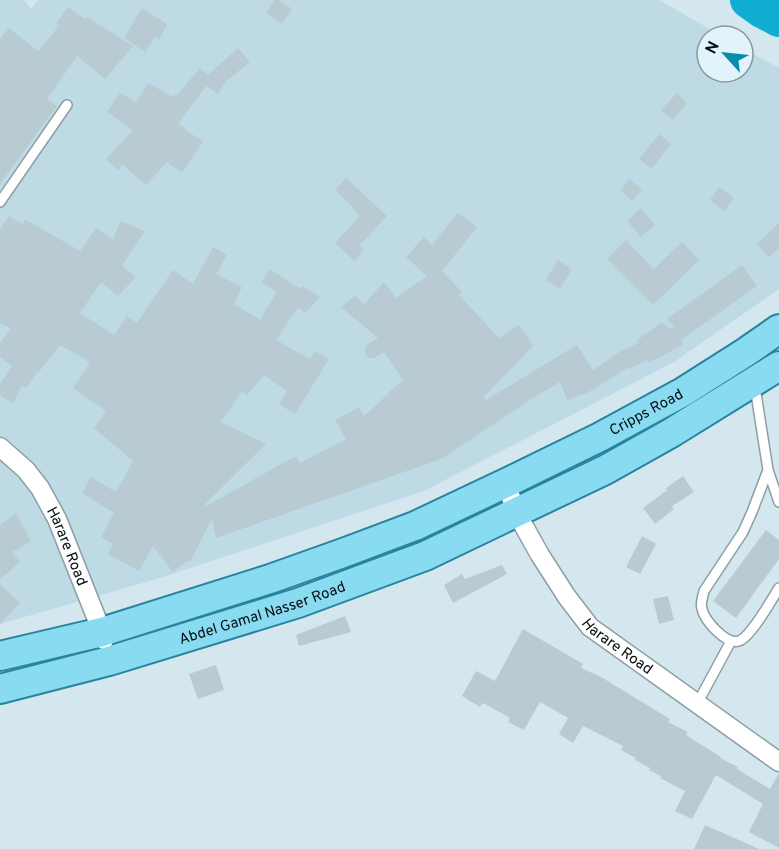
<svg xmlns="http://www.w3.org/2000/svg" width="779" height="849" font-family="Overpass,sans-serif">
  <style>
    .built { fill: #bedae4 }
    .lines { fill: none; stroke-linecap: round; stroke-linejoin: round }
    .river { stroke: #10acd2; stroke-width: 36 }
    .building { fill: #b8cbd2 }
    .lane-casing { stroke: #8d9fa6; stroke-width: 12 }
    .street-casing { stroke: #8d9fa6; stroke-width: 21 }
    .primary-casing { stroke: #28839d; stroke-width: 32 }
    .lane { stroke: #fff; stroke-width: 9 }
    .street { stroke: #fff; stroke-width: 18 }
    .primary { stroke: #89dbf2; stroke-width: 28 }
    .labels { text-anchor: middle; stroke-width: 4.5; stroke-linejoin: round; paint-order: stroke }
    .street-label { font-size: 15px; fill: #060d0f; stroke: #e1f4fb }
  </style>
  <rect width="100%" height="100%" fill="#d4e7ee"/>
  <path class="built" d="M0,0h24l7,9 7,-9h621l63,36h-15v36h36v-24l36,20v221l-105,73 -250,129 -264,87 -160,46z"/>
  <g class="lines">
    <path class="river" d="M748,0l14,10 17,9"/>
  </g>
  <path class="building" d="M274,0h5l13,9 -10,15 -16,-11z
    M68,7l17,12 2,-2 46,29 -28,33 -28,-23 -30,43 10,7 -57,78v-145l9,-11 29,23 21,-25 -3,-2z
    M142,8l25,16 -8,16 -4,-3 -10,15 -21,-14z
    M238,48l12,14 -24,19 -8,13 -12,-8 -28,38 8,4 -1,2 18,11 -21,32 -15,-11 -21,23 -23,-20 -5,5 -12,-11 27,-29 -26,-18 13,-19 16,9 12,-19 25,14 2,-2 1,1 24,-28 8,7z
    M677,93l10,11 -15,16 -11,-10z
    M659,134l12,10 -19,25 -13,-10z
    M346,178l41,38 -27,29 4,5 -10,11 -19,-18 25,-27 -7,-6 1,-2 -19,-18z
    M630,179l12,11 -10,11 -12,-11z
    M719,187l15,11 -10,13 -14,-11z
    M641,208l14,17 -14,12 -14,-16z
    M458,213l19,14 -35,44 20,21 -3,3 40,43 20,-13 14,21 -50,52 3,2 91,-55 16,25 28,-19 17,-8 -1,-3 24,-17 10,6 3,-3 -7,-7 75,-54 15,21 -76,54 2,5 -35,18 -1,-3 -17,9 -1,-2 -40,25 -22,8 -7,-18 -27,16 -92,61 -225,79 -4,-20 -22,44 -3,-1 -14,11 -20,-26 -14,25 -31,-17 5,-10 -12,-7 13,-24 -32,-20 9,-16 25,15 17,-31 -39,-33 12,-17 -33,-23 17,-26 -30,-17 -22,28 -1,-1 -11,16 -4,-3 -9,19 -13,-9v-11l12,-18 -12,-9v-14l11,-15 -11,-5v-94l9,-13 14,9 2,-6 55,32 16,-23 17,12 7,-19 25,10 -23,35 14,11 -18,19 -17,-14 -21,31 34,22 13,-19 10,7 36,-53 20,14 20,-37 14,8 -11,19 26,13 -8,17 26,16 17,-28 -16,-10 9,-13 30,20 2,-3 18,11 -15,16 -7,-6 -22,33 34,19 5,-8 14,8 -34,55 -16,-10 8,-13 -23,-16 -17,20 -5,-4 -21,31 45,22 -61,60 1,2 90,-50 4,7 46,-24 -11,-19 24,-13 5,9 23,-21 3,2 -2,-4 15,-13 -19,-28 -10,6h-6l-3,-6v-6l13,-8 -37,-31 14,-11 9,8 20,-22 12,16 31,-22 -21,-19 18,-20 8,8z
    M779,223v25l-10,9 -12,-13z
    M626,240l28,29 28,-27 17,18 -46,45 -46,-46z
    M558,260l14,9 -12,20 -14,-9z
    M683,476l11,16 -22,14 2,3 -19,15 -12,-16 24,-18 -1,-2z
    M16,513l15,28 -19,11 8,10 -20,17v-54z
    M766,530l13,10v19l-43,59 -23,-17z
    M642,536l14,8 -16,30 -14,-7z
    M502,565l5,9 -54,29 -9,-18 18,-11 3,5z
    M0,584l20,19 -20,21z
    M668,596l6,24 -15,4 -6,-25z
    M345,616l6,16 -52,14 -3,-11z
    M523,629l60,35 -2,4 20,9 69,42 -2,3 20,10 -2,3 35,22 -1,1 18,9 -1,2 33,20 9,-16v75l-30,-16 14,-28 -47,-29 -24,44 -17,-8 10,-20 -25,-13 1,-2 -12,-6 1,-2 -15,-8 1,-2 -15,-8 2,-4 -40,-20 -10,17 -14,-9 9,-16 -28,-16 -16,28 -16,-8 2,-4 -27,-15 -3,4 -18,-11 14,-25 19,10z
    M216,665l8,25 -26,9 -9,-25z
    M705,825l54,24h-65z"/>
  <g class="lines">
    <g class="lane-casing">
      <path id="lane" d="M0,202l67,-97
        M755,387l13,83 11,32
        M768,470l-16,42 -9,20 -39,59c-1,6 -4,12 -2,18 3,12 24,36 37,32 12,-4 33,-42 40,-53
        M697,704l34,-63"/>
    </g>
    <g class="street-casing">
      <g id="street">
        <path id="s1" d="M0,447l26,23 14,18 17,31 45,113 2,8"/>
        <path id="s2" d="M506,483l10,29 24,43 27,42 23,30 189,135"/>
      </g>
    </g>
    <g class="primary-casing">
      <g id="primary">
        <path id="s3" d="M0,656l102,-24 168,-53 73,-26 72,-27 91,-43 94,-46 83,-45 63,-40 33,-23"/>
        <path id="s4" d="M0,689l109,-28 189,-58 127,-47 180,-86 66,-37 108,-67"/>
      </g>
    </g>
    <use href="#lane" class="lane"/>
    <use href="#street" class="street"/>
    <use href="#primary" class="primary"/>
  </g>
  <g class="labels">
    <g class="street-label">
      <text dy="5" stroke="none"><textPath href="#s3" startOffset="693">Cripps Road</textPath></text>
      <text dy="5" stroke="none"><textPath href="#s1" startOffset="122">Harare Road</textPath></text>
      <text dy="5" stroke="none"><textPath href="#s4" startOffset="273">Abdel Gamal Nasser Road</textPath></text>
      <text dy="5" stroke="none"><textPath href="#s2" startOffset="201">Harare Road</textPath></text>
    </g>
  </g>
  <g transform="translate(725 54) rotate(297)"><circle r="28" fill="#e1f4fb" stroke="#89989d" stroke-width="1.5"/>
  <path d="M0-4.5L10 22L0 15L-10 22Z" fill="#058cab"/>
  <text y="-9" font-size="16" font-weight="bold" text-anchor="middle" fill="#060d0f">N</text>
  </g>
</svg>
